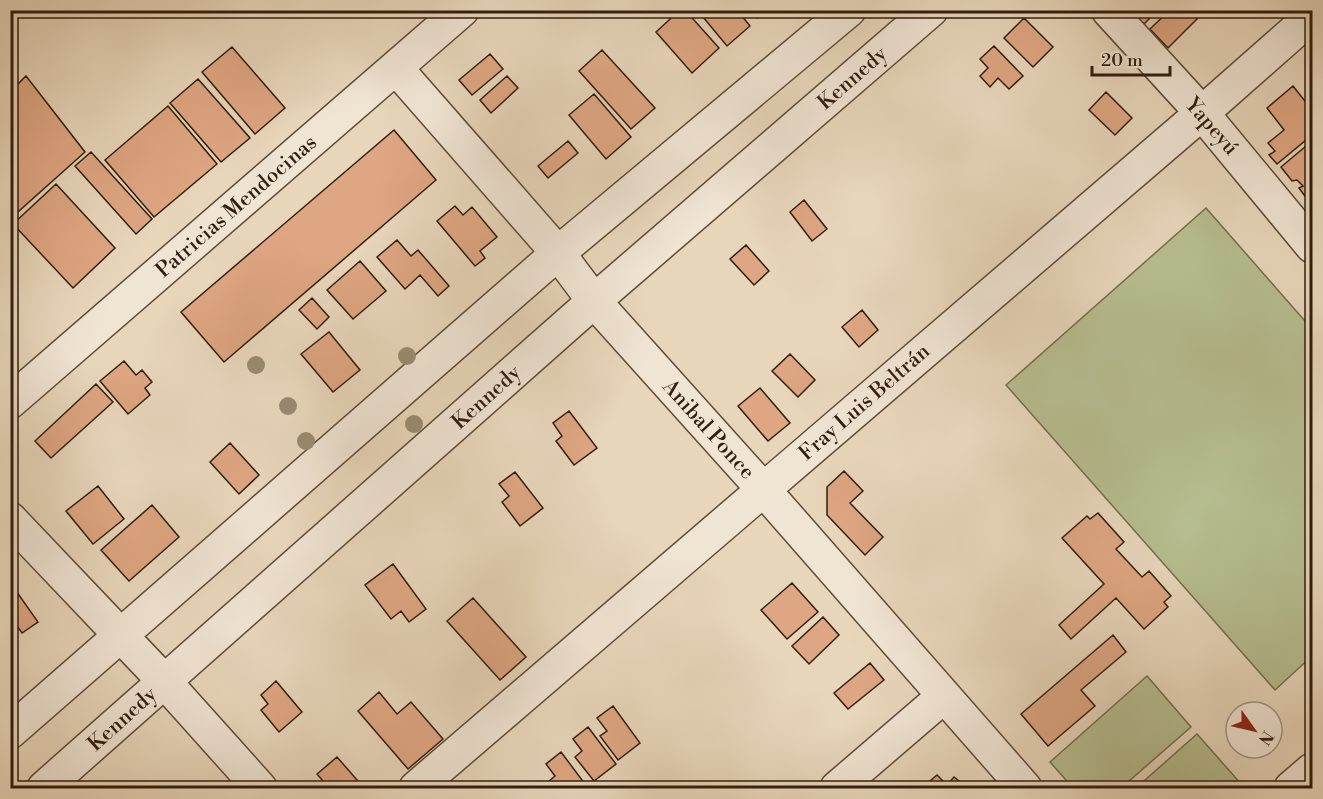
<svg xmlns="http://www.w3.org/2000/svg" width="1323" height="799" font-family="'Libre Bodoni',serif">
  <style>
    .green { fill: #b6bd90; stroke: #736e4f; stroke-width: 1.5 }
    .building { fill: #dea682; stroke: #301e0e; stroke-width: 1.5 }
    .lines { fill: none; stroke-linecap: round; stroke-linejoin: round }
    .minor-casing { stroke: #5e4c39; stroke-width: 36 }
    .minor { stroke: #f0e4d3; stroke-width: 33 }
    .tree { fill: #998b71 }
    .labels { text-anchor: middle; stroke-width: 4.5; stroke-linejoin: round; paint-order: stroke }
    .street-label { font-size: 21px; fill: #301e0e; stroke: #f0e4d3 }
  </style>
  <rect width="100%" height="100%" fill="#e8d6bb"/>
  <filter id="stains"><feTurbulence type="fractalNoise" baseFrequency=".00333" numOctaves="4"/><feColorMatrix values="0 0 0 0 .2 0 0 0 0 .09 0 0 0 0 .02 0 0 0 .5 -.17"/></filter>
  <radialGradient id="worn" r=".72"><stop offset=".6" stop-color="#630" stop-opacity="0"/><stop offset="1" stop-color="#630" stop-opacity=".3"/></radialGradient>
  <path class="green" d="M1206,208l106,121v327l-37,34 -269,-305z
    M1147,676l44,51 -70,61h-48l-23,-26z
    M1197,734l45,51 -5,3h-101z"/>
  <path class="building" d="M680,10h5l34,38 -27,25 -36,-41z
    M711,10h26l13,16 -23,20 -24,-29z
    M750,10h16l-9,8z
    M1130,10h28l-14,14z
    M1170,10h25l5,6 -32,32 -18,-19z
    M1024,18l29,29 -20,20 -29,-29z
    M994,46l29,30 -14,13 -11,-11 -8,9 -10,-11 8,-8 -8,-9z
    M232,47l53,61 -30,26 -53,-62z
    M602,50l53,58 -24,21 -52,-58z
    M490,54l13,15 -31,26 -13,-15z
    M26,76l59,76 -75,67v-131l2,2z
    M507,76l11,12 -27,25 -11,-13z
    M198,79l52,59 -29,24 -51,-59z
    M1293,86l19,24v14l-4,3 4,8 -35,29 -8,-9 6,-4 -7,-8 16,-13 -17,-22z
    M1106,92l26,26 -17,17 -26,-25z
    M594,94l37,43 -25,22 -37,-44z
    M168,106l49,58 -63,53 -49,-57z
    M394,130l42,50 -212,182 -43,-50z
    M568,141l10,12 -30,25 -10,-12z
    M1312,141v60l-2,2 -11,-15 4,-2 -6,-6 -5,1 -11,-14z
    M91,152l61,67 -16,15 -61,-68z
    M56,184l59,64 -42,40 -60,-64z
    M804,200l23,29 -15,12 -22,-29z
    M455,206l8,9 9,-8 25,30 -17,14 5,7 -10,8 -38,-45z
    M397,240l14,16 7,-6 31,36 -11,10 -18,-21 -15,14 -28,-32z
    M746,245l23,26 -15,14 -24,-26z
    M360,261l26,30 -33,28 -26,-29z
    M312,298l17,19 -12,12 -18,-19z
    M862,310l16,20 -19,17 -17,-20z
    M329,332l31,38 -27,22 -32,-38z
    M790,354l25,26 -17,17 -26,-26z
    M124,361l12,14 6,-5 10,12 -7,6 5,7 -22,19 -28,-33z
    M96,384l17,18 -62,56 -16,-17z
    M760,388l30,35 -22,18 -30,-35z
    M569,411l28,37 -23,17 -18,-24 6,-5 -9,-13z
    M230,443l29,32 -20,19 -29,-32z
    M844,471l19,20 -13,12 33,34 -18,18 -38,-40v-28z
    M515,472l28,36 -23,18 -18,-24 7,-6 -10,-12z
    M98,486l26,33 -31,25 -27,-33z
    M152,505l27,32 -50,44 -28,-31z
    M1098,513l26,29 -8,7 26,28 7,-6 22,25 -7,6 4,5 -24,22 -28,-31 -45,41 -12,-14 45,-41 -42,-46 25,-22 3,3z
    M393,564l33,45 -17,13 -8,-11 -10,8 -26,-34z
    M792,583l26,29 -31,27 -26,-29z
    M14,588l24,34 -16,11 -12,-17v-25z
    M473,598l53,59 -26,23 -53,-59z
    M823,617l16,18 -30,29 -17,-18z
    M1113,635l13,17 -45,38 14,16 -47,40 -27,-32z
    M870,663l14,17 -36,29 -14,-16z
    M276,681l26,31 -23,20 -18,-22 7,-6 -7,-9z
    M379,692l18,22 14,-12 32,37 -35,30 -50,-58z
    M613,706l27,37 -22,17 -18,-24 7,-5 -10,-13z
    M588,727l28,37 -22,17 -19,-24 7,-6 -9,-12z
    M561,752l27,36h-35l-5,-6 7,-6 -9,-12z
    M337,757l27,31h-35l-12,-14z
    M937,775l10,10 7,-8 11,9 -3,2h-31l-1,-7z"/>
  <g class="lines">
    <g class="minor-casing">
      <path id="minor" d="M1108,10l94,103 110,133
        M396,68l162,185 36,48 169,188 262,299
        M10,402l452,-392
        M10,519l155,163 95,106
        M10,732l548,-479 291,-243
        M44,788l550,-487 337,-291
        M416,788l786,-675 110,-97
        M837,788l107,-92
        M1291,788l21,-18"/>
    </g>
    <use href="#minor" class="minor"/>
  </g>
  <g class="tree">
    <circle cx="407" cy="356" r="9"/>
    <circle cx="256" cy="365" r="9"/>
    <circle cx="288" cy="406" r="9"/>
    <circle cx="414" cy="424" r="9"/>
    <circle cx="306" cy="441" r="9"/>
  </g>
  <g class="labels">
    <g class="street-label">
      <text transform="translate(852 78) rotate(-41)" y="7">Kennedy</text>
      <text transform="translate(1212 126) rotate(49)" y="7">Yapeyú</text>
      <text transform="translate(236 206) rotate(-41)" y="7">Patricias Mendocinas</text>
      <text transform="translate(486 397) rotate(-42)" y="7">Kennedy</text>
      <text transform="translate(864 402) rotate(-41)" y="7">Fray Luis Beltrán</text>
      <text transform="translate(709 429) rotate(48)" y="7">Anibal Ponce</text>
      <text transform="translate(122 719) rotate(-42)" y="7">Kennedy</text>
    </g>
  </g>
  <rect width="1323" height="799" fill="none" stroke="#e8d6bb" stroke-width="36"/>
  <rect x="12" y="12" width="1299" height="775" fill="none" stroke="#301e0e" stroke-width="3"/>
  <rect x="18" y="18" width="1287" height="763" fill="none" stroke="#301e0e" stroke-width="1.5"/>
  <g transform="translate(1254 730) rotate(124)"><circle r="28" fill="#f0e4d3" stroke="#a39584" stroke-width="1.5"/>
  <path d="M0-4.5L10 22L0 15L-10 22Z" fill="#8f2418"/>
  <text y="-9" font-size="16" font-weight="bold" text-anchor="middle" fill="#301e0e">N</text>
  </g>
  <path d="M1092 66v9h78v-9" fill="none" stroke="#301e0e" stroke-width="3"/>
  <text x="1101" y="66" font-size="18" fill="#301e0e" stroke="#f0e4d3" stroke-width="4.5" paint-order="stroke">20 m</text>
  <rect width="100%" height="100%" filter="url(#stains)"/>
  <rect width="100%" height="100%" fill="url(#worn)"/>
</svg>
